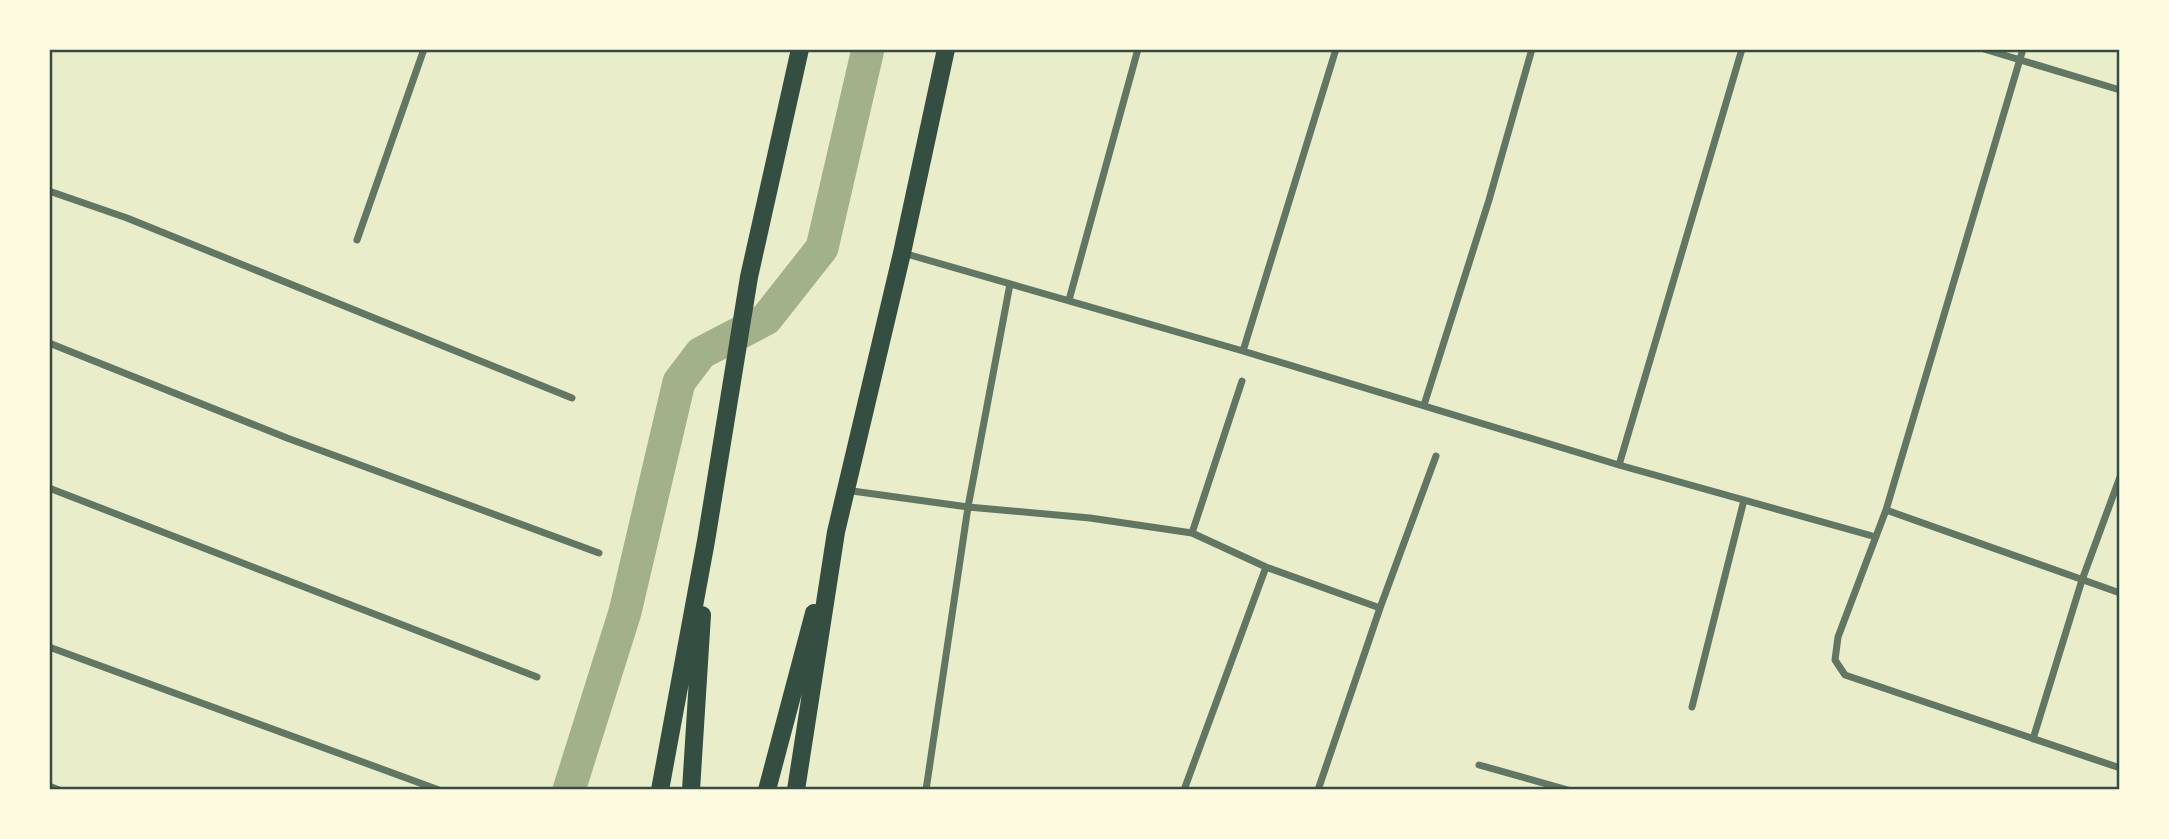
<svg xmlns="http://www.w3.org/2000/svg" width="2169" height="839" font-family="'Alegreya Sans',sans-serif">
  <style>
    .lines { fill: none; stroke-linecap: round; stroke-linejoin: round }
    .canal { stroke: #a3b18a; stroke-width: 33 }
    .minor { stroke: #617663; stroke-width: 7 }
    .primary { stroke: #344e41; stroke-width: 18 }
    .neatline { fill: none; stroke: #344e41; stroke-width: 2.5 }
  </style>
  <rect width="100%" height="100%" fill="#e9edc9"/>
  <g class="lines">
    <path class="canal" d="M569,790l56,-178 54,-230 22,-29 65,-34 56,-71 46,-199"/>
    <path class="minor" d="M1984,49l136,41
      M2023,49l-137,461 -48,127 -3,23 10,15 275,93
      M49,191l78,27 445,180
      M357,240l67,-191
      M903,253l340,98 376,114 257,72
      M1069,300l69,-251
      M49,343l238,95 312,115
      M1243,351l93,-302
      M1424,405l65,-205 43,-151
      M1619,465l123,-416
      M49,488l488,189
      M845,490l123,17 122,11 102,15 74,34 114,41
      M1886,510l234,83
      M1192,533l50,-152
      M49,647l390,143
      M1692,707l52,-207
      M2033,739l49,-159 38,-103
      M1479,765l89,25
      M49,786l10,4
      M926,790l42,-283 42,-223
      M1184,790l82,-223
      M1318,790l62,-182 56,-152"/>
    <path class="primary" d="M660,790l46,-249 43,-264 51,-228
      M691,790l11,-175
      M767,790l47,-177
      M796,790l40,-258 66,-279 44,-204"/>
  </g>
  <rect width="2169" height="839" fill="none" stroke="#fefae0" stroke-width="102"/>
  <rect x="51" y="51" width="2067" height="737" class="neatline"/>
</svg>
